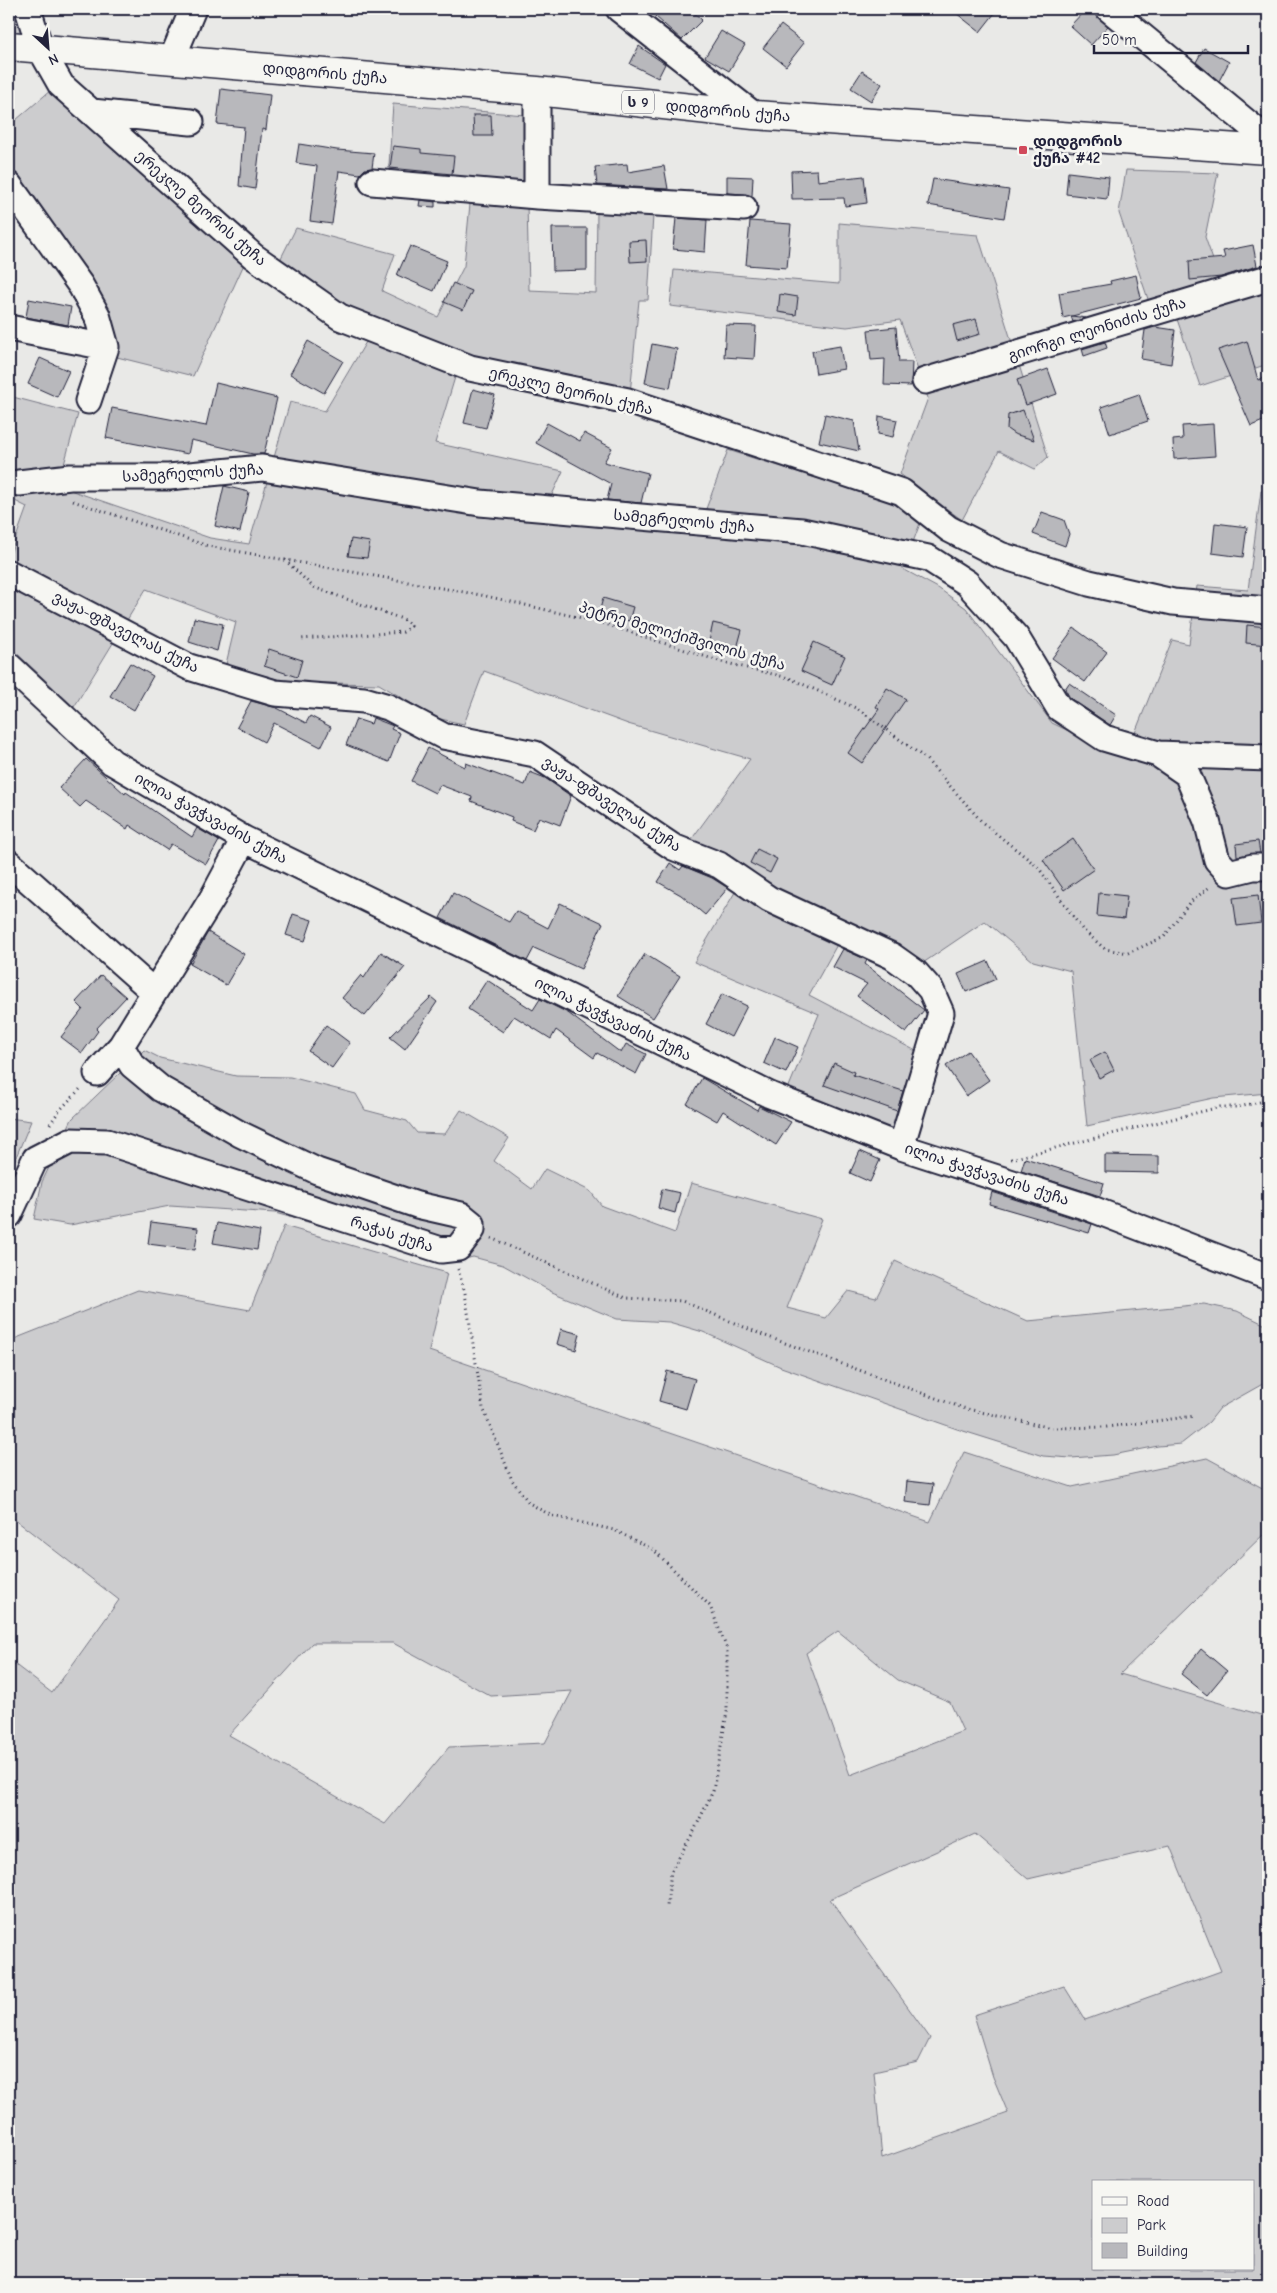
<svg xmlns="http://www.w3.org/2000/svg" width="1277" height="2293" font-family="'Comic Neue','Noto Sans Georgian',sans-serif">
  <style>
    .green { fill: #ccccce; stroke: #777784; fill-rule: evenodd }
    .building { fill: #b8b8bc; stroke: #22223b }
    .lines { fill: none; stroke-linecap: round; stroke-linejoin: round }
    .minor-casing { stroke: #22223b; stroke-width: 29 }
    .highway-casing { stroke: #22223b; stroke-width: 31 }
    .path { stroke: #22223b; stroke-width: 3; stroke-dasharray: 1 4; stroke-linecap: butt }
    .minor { stroke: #f6f6f2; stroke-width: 25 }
    .highway { stroke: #f6f6f2; stroke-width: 28 }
    .poi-dot { fill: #d1495b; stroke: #f6f6f2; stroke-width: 2 }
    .labels { text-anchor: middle; stroke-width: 5; stroke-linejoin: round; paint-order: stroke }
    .shield { fill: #f6f6f2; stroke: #626272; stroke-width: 1 }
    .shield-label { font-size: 14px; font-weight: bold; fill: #22223b }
    .street-label { font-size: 15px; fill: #22223b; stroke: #f6f6f2 }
    .poi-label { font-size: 15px; font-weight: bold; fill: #22223b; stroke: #f6f6f2; text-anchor: start }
  </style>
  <rect width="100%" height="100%" fill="#e9e9e7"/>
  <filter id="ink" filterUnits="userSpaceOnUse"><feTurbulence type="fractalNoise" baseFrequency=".02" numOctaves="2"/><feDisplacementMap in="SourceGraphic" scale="10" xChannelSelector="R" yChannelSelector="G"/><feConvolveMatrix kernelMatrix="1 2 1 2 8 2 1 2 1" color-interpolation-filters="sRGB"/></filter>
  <g filter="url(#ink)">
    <path class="green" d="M9,9h10l8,23 -18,-1z
      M51,90l194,172 -52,114 -76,-19 -21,-70 -52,-75 -35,-43v-43z
      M393,104l132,11 4,175 67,3 1,-83 56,5 -5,85h-9l-11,115 -172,-41 -21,69 128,28 -22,48 156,14 31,-83 167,53 27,15 -19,51 35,19 28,20 86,115 73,35 47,-118 17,4 8,-58 51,4 13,-99h7v602l-55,5 -126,28 -16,-155 -38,-10 -48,-40 -65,44 -71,-42 -40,72 107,56 -20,82 -108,-44 31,-75 -125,-52 54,-92 -8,-8 -49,-22 59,-81 -122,-35 -144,-53 -20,53 -28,-6 -57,-34 -93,-2 -60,-18 10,-42 -90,-33 -72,118 -65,-61v-89l18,-50 -18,-9v-102l69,18 -20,72 152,52 39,6 41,-142 35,9 41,-69 -39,-17 -56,-47 25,-50 99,26 -13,37 56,26 26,-51 6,-62 -83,-9z
      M1126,170l92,3 -13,64 22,63 41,-13v77l-68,22 -31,-90 -20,6 -30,-89z
      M839,223l139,12 70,222 -13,12 -36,-18 -37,69 -62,-46 28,-76 -28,-78 -53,7 -177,-21 4,-36 165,14z
      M144,1050l16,8 76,18 54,1 66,17 9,16 42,11 10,12 28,1 16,-24 48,28 -15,23 38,28 13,-20 45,22 12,15 73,27 16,-50 131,36 -35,89 39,10 22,-27 28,7 19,-37 133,60 176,-17 33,7 31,15v55l-48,27 -11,14 -28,22 -23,2 -45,9 -42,3 -28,-2 -86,-27 -176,-62 -78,-35 -34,-10 -52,-3 -65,-27 -49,-27 -30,-8 -20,5 -178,-49 -105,-7 -100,19 -36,-6 8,-37 30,-63z
      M9,1118l22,3 -22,53z
      M284,1226l163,47 -18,78 501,171 34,-70 108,35 135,-29 61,33v39l-148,144 148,43v567h-1259v-624l43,33 67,-93 -110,-85v-174l129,-51 112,20zM838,1631l60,49 52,22 13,29 -113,44 -44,-122zM312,1643h81l98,53 81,-5 -27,52 -96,4 -64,77 -156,-89zM975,1834l53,45 142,-33 51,125 -136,49 -21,-34 -90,29 19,62 15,36 -126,45 -8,-86 44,-10 12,-24 -100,-139zM1093,2182h160v87h-160z"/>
    <path class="building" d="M647,9h43l12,11 -20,20z
      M951,9h47l-18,23z
      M1086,9h9l1,5 12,12 -17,19 -21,-19z
      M781,25l23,18 -18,23 -23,-18z
      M721,31l24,14 -16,26 -24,-14z
      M639,46l26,18 -7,14 -28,-14z
      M1204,48l25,14 -10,19 -23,-19z
      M862,71l20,13 -11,17 -20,-13z
      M221,89l49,6 -4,35 -4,-1 -7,60 -16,-3 5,-59 -27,-3z
      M473,115h18l1,21h-18z
      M299,144l38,6 37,3 -2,15 -7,1 -5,5 -21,-3 -7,53 -22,-3 7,-55 -21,-3z
      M393,146l28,3v4l33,3 -2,18 -62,-6z
      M627,164l1,8 36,-6 4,23 -71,-4 -2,-18z
      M817,170l1,11 46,-5 3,27 -22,3 -1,-8 -52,1 -1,-28z
      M1068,172l41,5 -2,22 -41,-5z
      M727,176l26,1 -1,19 -7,-2 -18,-1z
      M933,179l76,11 -5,28 -76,-13z
      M420,200l15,2v5l-16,-1z
      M676,218l31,2 -2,32 -32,-3z
      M750,221l41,3 -4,44 -41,-3z
      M552,228h35v42l-34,1z
      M646,240l1,21 -17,1 -1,-21z
      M1253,245l4,21 -36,11 -31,3 -1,-19 36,-3 -2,-7z
      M410,246l37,15 -13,30 -37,-16z
      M1136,275l5,23 -69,18 14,2 -13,4 -2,-6 -8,2 -4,-25 52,-9 -1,-3z
      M453,283l19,8 -9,19 -19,-8z
      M780,294l18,3 -2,18 -18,-3z
      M29,299l42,8 -3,18 -42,-8z
      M976,319l4,15 -23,7 -4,-16z
      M726,325l30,1 -2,33 -30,-2z
      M896,327l3,35h13l-1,24 -27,-1 1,-26 -14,1 -3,-30z
      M1155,327l20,3 -4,34 -30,-5 4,-29z
      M308,341l35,20 -19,32 -34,-19z
      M1247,341l11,39 10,-4v43l-17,7 -33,-76z
      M1105,342l2,6 -23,8 -2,-7z
      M652,344l25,5 -7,39 -25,-5z
      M840,346l4,23 -28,5 -4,-23z
      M40,358l29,13 -12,26 -29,-13z
      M1048,369l9,25 -31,11 -9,-25z
      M216,383l61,15 -13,56h-11l-62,-14 -3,14 -82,-16 6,-30 94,18z
      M473,389l22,6 -9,33 -22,-5z
      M1139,394l9,27 -38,13 -9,-27z
      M1023,410l11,30 -20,-6 -7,-5 1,-14z
      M825,414l29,7 5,30 -40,-9z
      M879,416l18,4 -4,17 -15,-3z
      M547,423l33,18 4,-8 28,15 -8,14 44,11 -7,30 -34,-3 4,-16 -75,-41z
      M1213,424l2,32 -41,3 -1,-19 10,-1 -1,-13z
      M224,486l25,6 -9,40 -25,-6z
      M1042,512l22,8 5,14 -4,12 -32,-12z
      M1215,523l32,4 -4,30 -31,-4z
      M351,539l19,3 -3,16 -19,-2z
      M603,598l30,9 -4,14 -30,-8z
      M194,618l29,6 -6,27 -28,-9z
      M713,623l29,7 -6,22 -28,-6z
      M1247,625l21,2v18l-22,-2z
      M1074,628l33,24 -22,30 -33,-24z
      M814,642l31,14 -13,29 -31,-14z
      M269,649l33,11 -5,17 -33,-11z
      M130,663l23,13 -19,34 -24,-14z
      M1069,683l47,32 -6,10 -40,-27 -5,-9z
      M887,688l19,11 -44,64 -14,-10 31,-44 -3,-2z
      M251,701l26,7 29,15 4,-7 21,11 -10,20 -47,-24 -10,19 -27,-15z
      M373,718l20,8 -2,3 9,4 -11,29 -43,-17 10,-26 15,5z
      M428,748l37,19 1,-4 59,22 5,-13 15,6 26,18 -11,29 -21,-8 -6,13 -22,-9 1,-4 -41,-16 1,-4 -32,-12 -5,8 -24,-12z
      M86,759l39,35 1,-2 66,45 5,-9 22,13 -13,23 -35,-20 -4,6 -38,-25 -2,4 -41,-28 -6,6 -21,-19z
      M1073,839l21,30 -30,21 -21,-30z
      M1258,841l2,12 -23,3 -1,-12z
      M757,849l20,10 -7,14 -20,-10z
      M670,863l10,7 3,-4 29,12 16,10 -23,27 -24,-20 -23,-13z
      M453,893l56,29 7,-11 32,17 12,-25 43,20 -22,46 -47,-21 -7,13 -87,-43z
      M1099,893l28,3 -3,23 -27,-3z
      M1258,895l3,28 -24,3 -4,-28z
      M293,914l19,6 -7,21 -19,-6z
      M208,932l36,22 -18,31 -36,-21z
      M843,949l24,11 -2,4 59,46 -18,23 -49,-37 10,-12 -34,-17z
      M381,952l24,15 -40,49 -23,-18 19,-23 3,3z
      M645,954l35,22 -27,42 -35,-22z
      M988,961l8,18 -30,13 -8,-18z
      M101,975l25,22 -30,32 2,2 -16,22 -21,-16 22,-28 -7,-7z
      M487,980l46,30 7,-11 28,14 53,40 5,-9 20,10 -10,20 -39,-21 -3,5 -38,-28 -5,9 -37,-23 -11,16 -35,-23z
      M722,994l25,12 -16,31 -25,-13z
      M431,997l6,5 -32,47 -15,-12z
      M326,1025l24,18 -18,25 -24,-17z
      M775,1037l23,10 -12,26 -22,-10z
      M968,1051l21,29 -23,16 -20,-30z
      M1105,1052l9,18 -15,8 -9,-18z
      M834,1063l20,9 -1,3 50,16 -6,20 -73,-26z
      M702,1078l55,32 2,-4 32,16 -15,23 -53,-34 -6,10 -30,-17z
      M860,1151l20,9 -10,22 -20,-9z
      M1105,1155l54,1v17l-54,-1z
      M1025,1158l79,25 -4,13 -79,-25z
      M662,1189l18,4 -5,20 -17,-5z
      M992,1192l100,32 -3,9 -100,-29z
      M151,1222l47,6 -3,22 -47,-6z
      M217,1223l43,8 -3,19 -44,-7z
      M561,1329l19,5 -4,16 -19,-6z
      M667,1371l28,8 -9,30 -27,-8z
      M907,1481l26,3 -3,21 -25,-3z
      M1201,1649l26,22 -20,24 -26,-21z"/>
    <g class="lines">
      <g class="minor-casing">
        <path id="minor" d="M28,9l12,39 21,37 192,171 87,61 130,51 158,33 274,91 47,37 51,26 89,28 84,19 95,8
          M619,9l135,106
          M1109,9l159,131
          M172,59l21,-50
          M537,91v105l207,12
          M92,112l99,10
          M372,182l165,14
          M9,185l72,101 16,29 9,32 -18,54
          M9,328l97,19
          M925,381l343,-103
          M19,483l51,-6h99l93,-9 218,35 322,28 126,27 39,25 49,54 43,71 45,30 54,16 110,4
          M9,573l180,94 86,26 89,7 24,7 55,29 92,18 138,93 46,18 50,34 123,57 24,17 15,17 10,23 -40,134
          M9,666l103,96 132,77 526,256 131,52 186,60 181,70
          M1158,754l29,20 20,47 10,39 12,13 24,-6h15
          M9,863l145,129
          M97,1073l24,-27 92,-149 31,-58
          M9,1215l26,-56 35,-18 37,1 334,108 17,-2 14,-18v-6l-11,-9 -44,-10 -100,-34 -77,-37 -79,-45 -29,-24 -11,-19"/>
      </g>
      <g class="highway-casing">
        <path id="highway" d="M9,46l528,45 217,24 514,35"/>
      </g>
      <path class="path" d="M73,501l135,45 278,50 113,26 123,40 67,16 69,31 67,49 58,65 55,44 44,62 23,20 23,4 36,-16 25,-34 22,-17
        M285,560l28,27 92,33 6,6 -8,6 -103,7
        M50,1124l9,-13 23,-24
        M1011,1159l209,-52h19l29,-7
        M491,1238l135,60 56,3 81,34 200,73 89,20 55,-1 88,-11
        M458,1269l7,24 18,115 29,72 17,23 23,13 62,14 40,20 56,56 17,43v63l-14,79 -19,40 -23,40 -4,35"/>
      <use href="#minor" class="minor"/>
      <use href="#highway" class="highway"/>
    </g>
  </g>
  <rect class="poi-dot" x="1018" y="145" width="10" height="10" rx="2.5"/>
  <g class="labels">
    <rect class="shield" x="622" y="90.5" width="32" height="23" rx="4"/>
    <g class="shield-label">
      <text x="638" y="107">ს 9</text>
    </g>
    <g class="street-label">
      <text transform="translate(325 73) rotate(5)" y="5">დიდგორის ქუჩა</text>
      <text transform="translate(728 111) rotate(5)" y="5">დიდგორის ქუჩა</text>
      <text transform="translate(201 208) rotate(41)" y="5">ერეკლე მეორის ქუჩა</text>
      <text transform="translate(1097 329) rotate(-17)" y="5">გიორგი ლეონიძის ქუჩა</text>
      <text transform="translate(571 391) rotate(13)" y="5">ერეკლე მეორის ქუჩა</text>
      <text transform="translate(193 473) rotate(-3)" y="5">სამეგრელოს ქუჩა</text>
      <text transform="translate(684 521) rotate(5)" y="5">სამეგრელოს ქუჩა</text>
      <text transform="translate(126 632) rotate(27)" y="5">ვაჟა-ფშაველას ქუჩა</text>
      <text transform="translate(682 636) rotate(16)" y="5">პეტრე მელიქიშვილის ქუჩა</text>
      <text transform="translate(612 804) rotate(33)" y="5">ვაჟა-ფშაველას ქუჩა</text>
      <text transform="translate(211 818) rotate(29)" y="5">ილია ჭავჭავაძის ქუჩა</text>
      <text transform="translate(613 1019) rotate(26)" y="5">ილია ჭავჭავაძის ქუჩა</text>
      <text transform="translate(987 1174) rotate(18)" y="5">ილია ჭავჭავაძის ქუჩა</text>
      <text transform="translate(392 1234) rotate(18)" y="5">რაჭას ქუჩა</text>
    </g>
    <g class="poi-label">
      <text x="1033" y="146">დიდგორის<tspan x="1033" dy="17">ქუჩა #42</tspan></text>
    </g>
  </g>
  <rect width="1277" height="2293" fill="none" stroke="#f6f6f2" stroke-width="30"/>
  <rect x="15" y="15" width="1247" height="2263" fill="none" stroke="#22223b" stroke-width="2" filter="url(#ink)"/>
  <rect x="1092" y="2180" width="162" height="90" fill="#f6f6f2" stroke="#a1a1a9"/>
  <rect x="1102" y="2197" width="25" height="8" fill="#f6f6f2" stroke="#a1a1a9"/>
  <text x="1137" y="2206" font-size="15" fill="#22223b">Road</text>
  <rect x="1102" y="2218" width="25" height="15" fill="#ccccce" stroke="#a1a1a9"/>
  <text x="1137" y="2230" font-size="15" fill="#22223b">Park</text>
  <rect x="1102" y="2243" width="25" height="15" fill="#b8b8bc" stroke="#a1a1a9"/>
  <text x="1137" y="2256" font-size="15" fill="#22223b">Building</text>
  <g transform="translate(48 48) rotate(154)" stroke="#f6f6f2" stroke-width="4" paint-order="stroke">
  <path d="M0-4L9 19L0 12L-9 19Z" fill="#22223b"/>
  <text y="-8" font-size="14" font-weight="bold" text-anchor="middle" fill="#22223b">N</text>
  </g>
  <path d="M1094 45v8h154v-8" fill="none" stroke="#22223b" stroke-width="2.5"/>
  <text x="1102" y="45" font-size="15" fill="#22223b" stroke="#f6f6f2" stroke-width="4" paint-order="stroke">50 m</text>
</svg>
